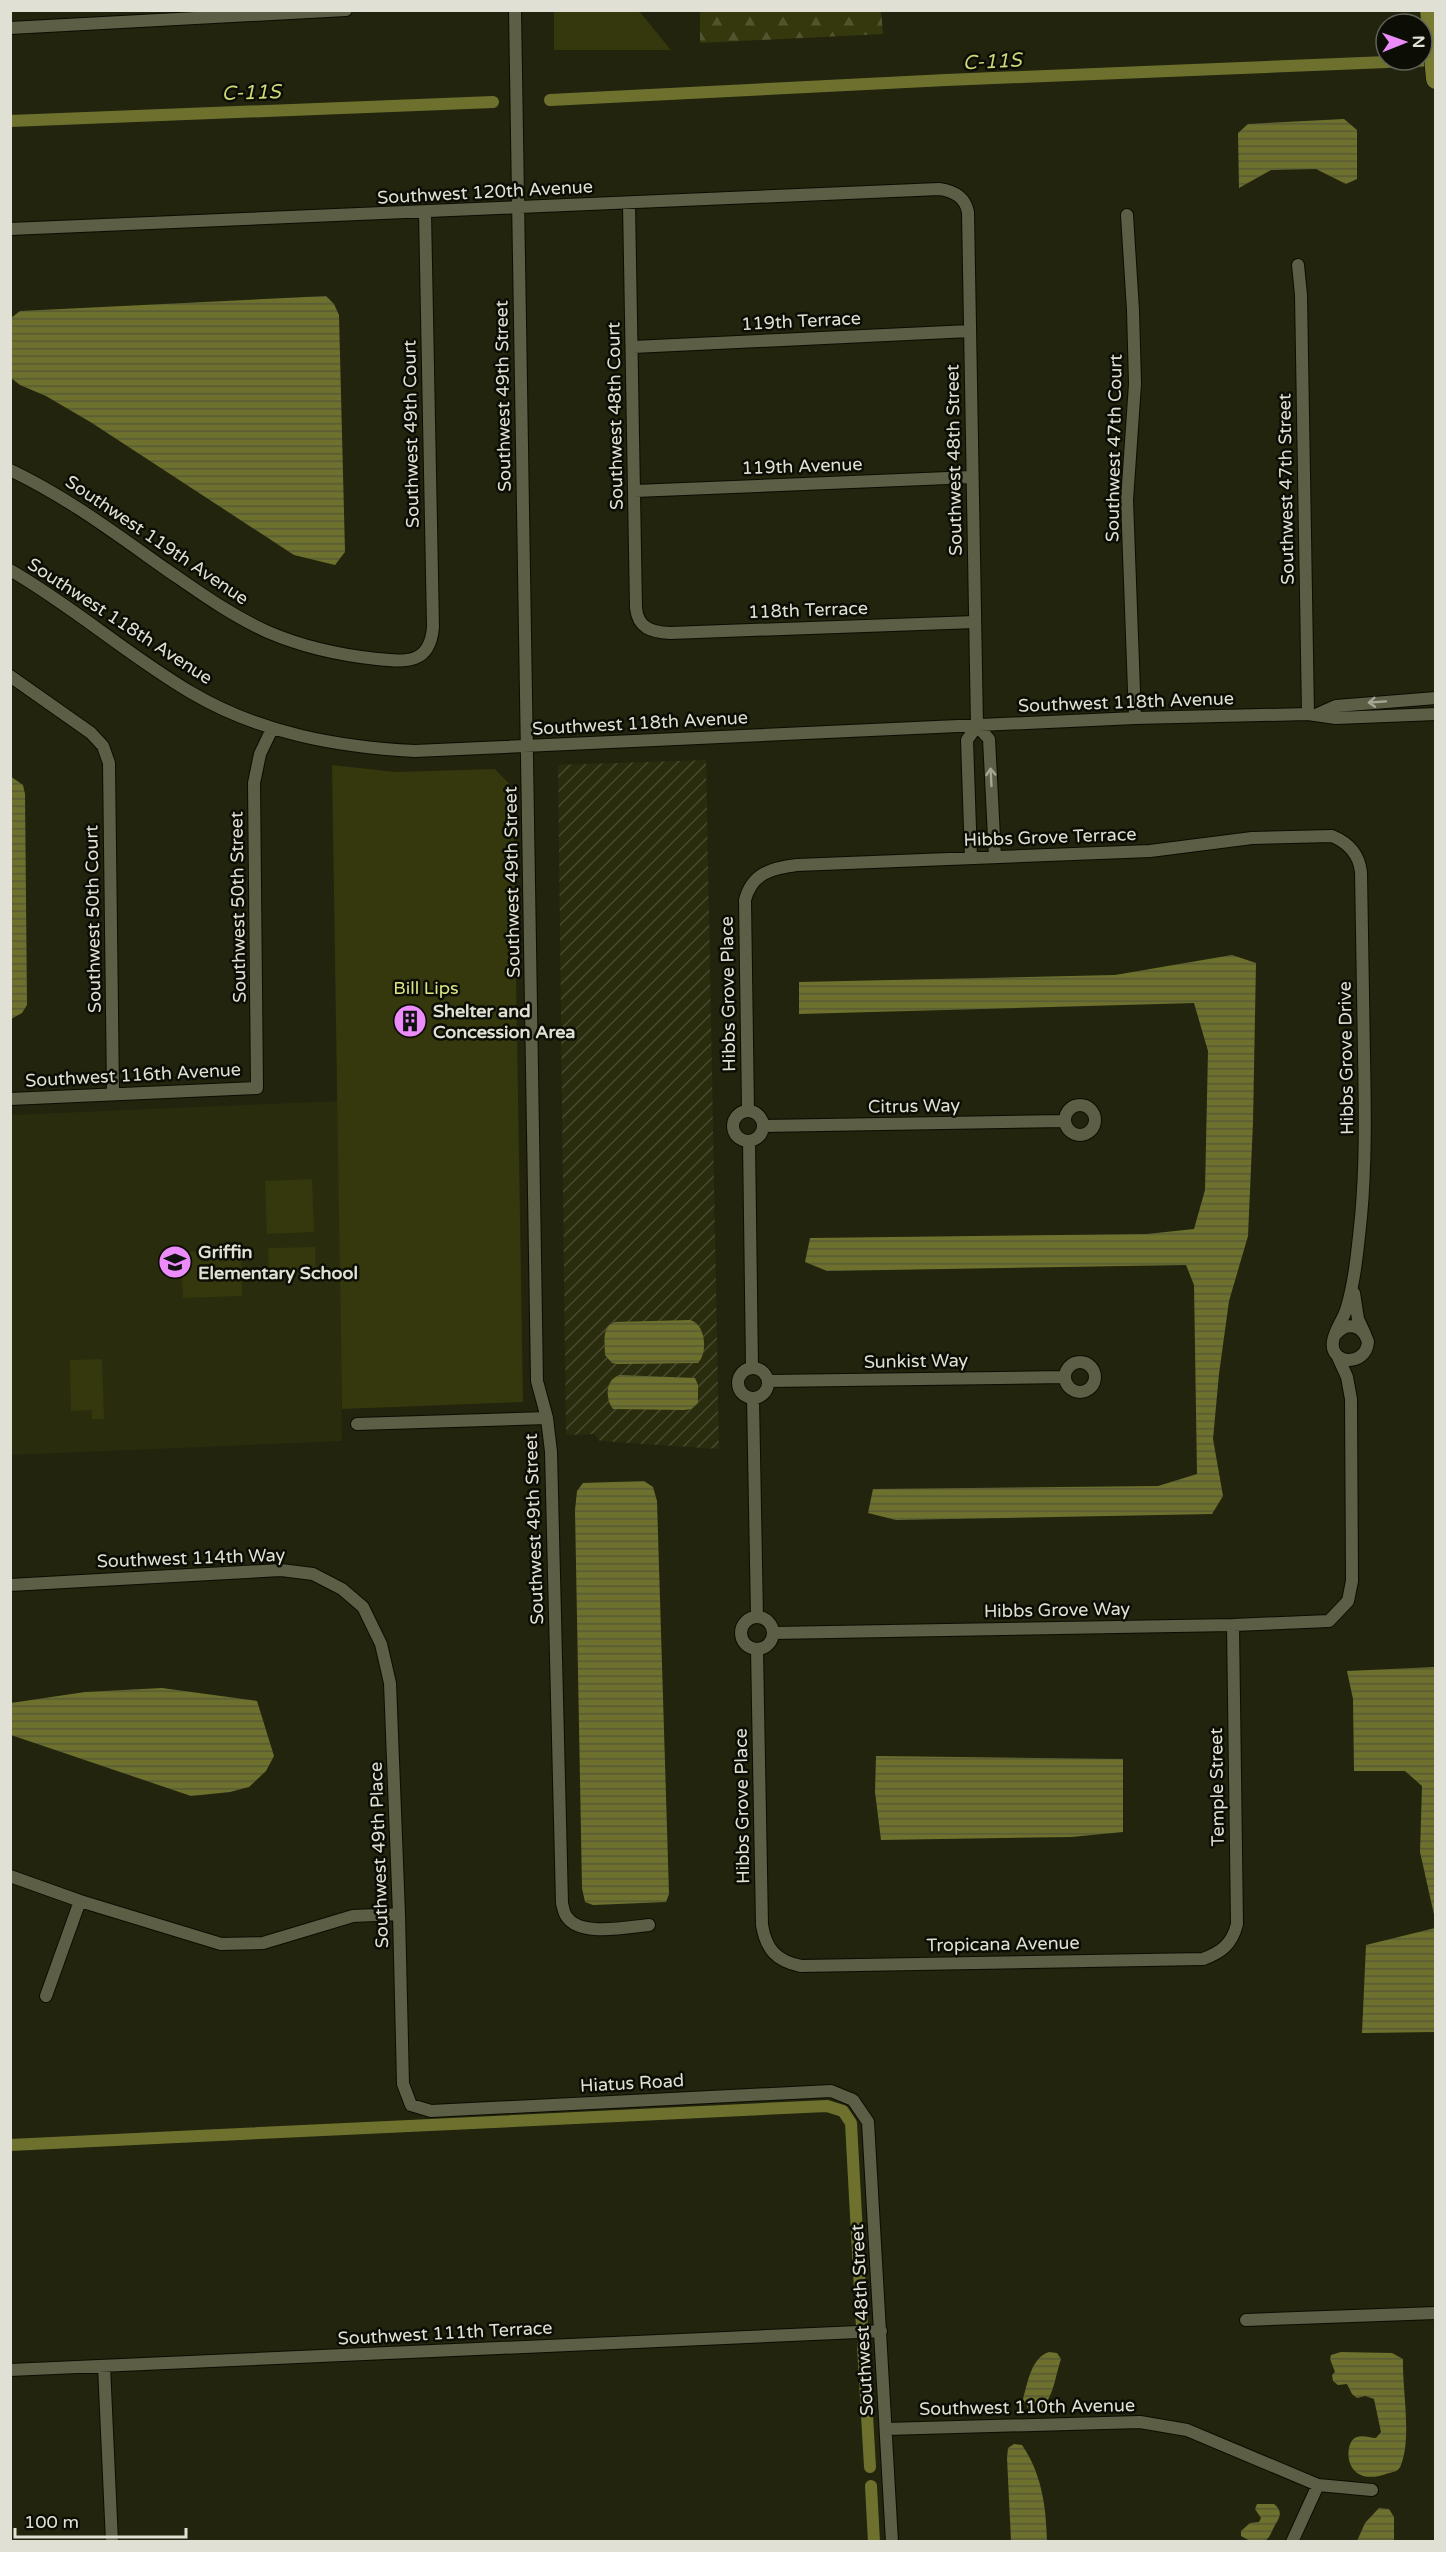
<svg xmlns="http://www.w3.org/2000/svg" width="1446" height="2552" font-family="'Varela Round',sans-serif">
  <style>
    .built { fill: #2a2c0e }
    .industrial { fill: url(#industrial-furrows) }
    .forest { fill: url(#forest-firs) }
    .park { fill: #35380c }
    .water { fill: url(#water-rules) }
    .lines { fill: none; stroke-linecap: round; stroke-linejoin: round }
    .canal { stroke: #6d712d; stroke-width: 12 }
    .street-casing { stroke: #0c0d00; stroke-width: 14 }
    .primary-casing { stroke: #0c0d00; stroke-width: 21 }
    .street { stroke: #5c5e46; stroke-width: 12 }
    .primary { stroke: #777b32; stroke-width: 20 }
    .oneway { stroke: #a5a694 }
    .labels { text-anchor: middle; stroke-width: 5; stroke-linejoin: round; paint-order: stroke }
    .street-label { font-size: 18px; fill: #e0e1d4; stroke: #0c0d05 }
    .park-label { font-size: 18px; fill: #dce483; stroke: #0c0d05 }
    .poi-label { font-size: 18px; font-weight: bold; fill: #e0e1d4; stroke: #0c0d05; text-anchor: start }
    .water-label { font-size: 20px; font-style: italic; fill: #d0d776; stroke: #0c0d05 }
  </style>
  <defs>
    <pattern id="industrial-furrows" width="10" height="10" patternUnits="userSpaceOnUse" patternTransform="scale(1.5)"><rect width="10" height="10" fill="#2a2c0e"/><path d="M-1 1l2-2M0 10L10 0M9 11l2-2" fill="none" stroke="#494a30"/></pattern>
    <pattern id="forest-firs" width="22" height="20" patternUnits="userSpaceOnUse" patternTransform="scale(1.5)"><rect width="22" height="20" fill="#35380c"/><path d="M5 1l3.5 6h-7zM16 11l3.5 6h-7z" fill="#52542e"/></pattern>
    <pattern id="water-rules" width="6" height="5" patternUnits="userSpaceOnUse" patternTransform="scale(1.5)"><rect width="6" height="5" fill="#6d712d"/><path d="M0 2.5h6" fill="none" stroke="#585a36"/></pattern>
  </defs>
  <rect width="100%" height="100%" fill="#22240e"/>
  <path class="built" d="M338,1101l4,340 -331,14 -1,-340z"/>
  <path class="industrial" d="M706,760l13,689 -119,-8 -6,-7 -28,1 -8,-670z"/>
  <path class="forest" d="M700,11h181l2,23 -183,9z"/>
  <path class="park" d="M554,11h85l32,39h-117z
    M332,765l64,7 99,-3 18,19 10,614 -181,7z
    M312,1179l2,53 -47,2 -2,-53z
    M315,1247l1,27 -47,1 -1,-27z
    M241,1250l1,46 -59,2 -2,-46z
    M102,1359l2,60h-12v-9l-21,1 -1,-51z"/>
  <path class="water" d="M1344,119l13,11v49l-11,5 -30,-15 -45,1 -32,18 -1,-55 10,-9z
    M326,296l8,8 5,11 6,237 -10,13 -41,-10 -202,-132 -46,-27 -26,-11 -9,-7v-60l9,-7z
    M10,776l13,9 2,9 2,211 -5,8 -11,6z
    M1232,955l24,8 -3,159 -5,114 -19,65 -10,73 -6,65 10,57 -11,18 -316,6 -28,-7 5,-24 285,-3 39,-12 -3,-189 -8,-20 -359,6 -22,-9 5,-24 337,-4 47,-5 11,-39 3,-139 -14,-48 -395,11v-32l316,-7z
    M690,1320c16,4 18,33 8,43l-81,1 -5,-1 -7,-8c0,-13 -4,-28 10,-33z
    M620,1375l75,3 3,7v18l-7,6 -7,1 -71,-1c-8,-10 -8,-30 7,-34z
    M644,1481l9,6 4,14 12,393 -3,8 -73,3 -8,-3 -3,-14 -7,-378 2,-19 6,-8z
    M1435,1667h1l-1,252 -15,-67 2,-66 -17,-15h-51l-1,-72 -6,-28z
    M162,1688l95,13 17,55 -8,15 -17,16 -19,5 -39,4 -180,-61v-32l74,-11z
    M876,1756l247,3v73l-52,5 -190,3 -6,-48z
    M1435,1928v104l-73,1 4,-88z
    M1049,2352l8,1 4,6c-7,21 -7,41 -25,54l-6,-1 -7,-13c5,-17 8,-41 26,-47z
    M1341,2352l51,1 11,6c-1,30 9,78 -2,106 -2,7 -9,7 -15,9 -44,15 -43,-34 -29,-37 6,-2 13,1 19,1l5,-6 -7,-33 -9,-3 -8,2 -5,-4 -5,-10 -9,1 -5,-4 -1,-6 3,-3 -5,-13 1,-4z
    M1014,2444l8,1c20,29 24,62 25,96h-36l-4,-83 1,-10z
    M1257,2504h17c11,9 4,15 -1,25 -3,6 -3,8 -8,12h-15l-9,-5v-5l9,-8 9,-1 2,-4 -6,-9z
    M1379,2508l10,1 5,8v24h-37l8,-18z"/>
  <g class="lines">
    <path class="canal" d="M550,100l396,-20 490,-20
      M10,121l483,-19
      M10,2145l817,-39 16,5 8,12 11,204
      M863,2346l7,121
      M871,2486l3,56"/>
    <g class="street-casing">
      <path id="street" d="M515,10l22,1371 10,37 4,34 11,451c1,4 2,11 5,14 13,20 61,10 82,8
        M10,28l336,-18
        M629,203l7,405c2,20 15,24 34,25l305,-11
        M1127,215l6,95 2,74 -8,116 8,218
        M10,229l929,-40c15,2 26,8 29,23l9,514 -10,14 4,118
        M1298,265l3,30 7,419
        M633,347l337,-16
        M10,470c57,27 106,64 157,100 32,22 65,46 101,62 35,15 71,23 109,27 30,3 53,5 56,-32l-8,-415
        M635,491l337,-14
        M10,570c64,37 119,86 182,123 68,40 145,54 223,58l720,-33 173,-4 28,4 100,-4
        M10,676l81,57 12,13 6,17 4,330
        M1318,714l18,-8 100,-8
        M977,726l12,13 6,118
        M10,1099l247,-11 -3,-305 6,-29 12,-25
        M1065 1120a15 15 0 1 1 30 0a15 15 0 1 1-30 0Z
        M748,1110l-3,-210c7,-27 27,-32 52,-35l353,-14 102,-13 80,-2c17,7 27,18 29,36 1,61 2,121 3,182 1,55 2,109 -3,163 -3,29 -6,63 -14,90 -3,12 -12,22 -14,34 -4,24 33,26 35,1 -5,-17 -21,-21 -32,-8
        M733 1126a15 15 0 1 1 30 0a15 15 0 1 1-30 0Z
        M763,1126l302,-5
        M749,1141l3,226
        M1354,1293l4,26 7,15
        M1065 1377a15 15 0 1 1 30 0a15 15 0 1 1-30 0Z
        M738 1383a15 15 0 1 1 30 0a15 15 0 1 1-30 0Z
        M768,1381l297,-4
        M753,1398l4,219
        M357,1424l190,-6
        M10,1585l271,-15 32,4 29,15 21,18 18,37 9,39 9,231 4,170 8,21 20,6 400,-20 22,9 15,22 24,420
        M741 1633a16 16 0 1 1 32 0a16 16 0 1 1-32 0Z
        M773,1633l460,-8 96,-4 19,-20 4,-20 -1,-182 -4,-22 -10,-22
        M757,1650l5,275c4,24 14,36 39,41l402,-7c19,-7 29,-15 34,-35l-4,-299
        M10,1876l70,25 141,43 42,-1 90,-27 46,-2
        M46,1996l34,-95
        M1246,2320l190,-7
        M104,2366l8,176
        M10,2370l871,-39
        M886,2429l254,-7 47,8 131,55 54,5
        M1292,2542l26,-57"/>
    </g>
    <g class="primary-casing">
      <path id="primary" d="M1430,10l6,69"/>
    </g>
    <use href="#street" class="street"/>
    <use href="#primary" class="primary"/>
  </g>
  <defs><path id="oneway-shaft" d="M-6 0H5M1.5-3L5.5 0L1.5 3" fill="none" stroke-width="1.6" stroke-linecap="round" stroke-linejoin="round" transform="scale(1.5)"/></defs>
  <g class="oneway">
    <use href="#oneway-shaft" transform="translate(1377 702) rotate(176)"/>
    <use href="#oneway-shaft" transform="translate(991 777) rotate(-93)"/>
  </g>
  <defs>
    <g id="building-disc" transform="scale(1.725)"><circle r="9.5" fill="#ec8cfa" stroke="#0c0d05"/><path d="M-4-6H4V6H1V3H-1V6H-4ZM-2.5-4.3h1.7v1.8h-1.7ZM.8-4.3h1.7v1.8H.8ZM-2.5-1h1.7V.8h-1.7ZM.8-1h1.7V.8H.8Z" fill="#111"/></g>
    <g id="school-disc" transform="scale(1.725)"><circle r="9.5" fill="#ec8cfa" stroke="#0c0d05"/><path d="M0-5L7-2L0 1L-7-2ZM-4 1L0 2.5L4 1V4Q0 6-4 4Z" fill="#111"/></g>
  </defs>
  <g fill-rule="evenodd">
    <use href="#building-disc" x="410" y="1021"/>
    <use href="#school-disc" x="175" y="1262"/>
  </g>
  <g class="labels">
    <g class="street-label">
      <text transform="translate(485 192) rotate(-3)" y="6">Southwest 120th Avenue</text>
      <text transform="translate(801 321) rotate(-3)" y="6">119th Terrace</text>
      <text transform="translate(503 396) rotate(-91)" y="6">Southwest 49th Street</text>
      <text transform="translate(615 416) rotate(-91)" y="6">Southwest 48th Court</text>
      <text transform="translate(411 434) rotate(-91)" y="6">Southwest 49th Court</text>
      <text transform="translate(1114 448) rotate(-89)" y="6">Southwest 47th Court</text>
      <text transform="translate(954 460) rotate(-91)" y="6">Southwest 48th Street</text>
      <text transform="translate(802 466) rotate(-2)" y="6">119th Avenue</text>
      <text transform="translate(1286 489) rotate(-91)" y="6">Southwest 47th Street</text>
      <text transform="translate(157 540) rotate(34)" y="6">Southwest 119th Avenue</text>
      <text transform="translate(808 610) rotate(-2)" y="6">118th Terrace</text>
      <text transform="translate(120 621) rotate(33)" y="6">Southwest 118th Avenue</text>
      <text transform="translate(1126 702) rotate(-2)" y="6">Southwest 118th Avenue</text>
      <text transform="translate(640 723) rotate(-3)" y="6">Southwest 118th Avenue</text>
      <text transform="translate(1050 837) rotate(-2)" y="6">Hibbs Grove Terrace</text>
      <text transform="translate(512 882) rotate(-91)" y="6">Southwest 49th Street</text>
      <text transform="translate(238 907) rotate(-91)" y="6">Southwest 50th Street</text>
      <text transform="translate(93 919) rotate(-91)" y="6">Southwest 50th Court</text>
      <text transform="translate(728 994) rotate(-91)" y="6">Hibbs Grove Place</text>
      <text transform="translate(1346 1058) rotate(-91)" y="6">Hibbs Grove Drive</text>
      <text transform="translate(133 1075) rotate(-3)" y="6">Southwest 116th Avenue</text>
      <text transform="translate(914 1106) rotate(-1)" y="6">Citrus Way</text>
      <text transform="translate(916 1361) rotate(-1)" y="6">Sunkist Way</text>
      <text transform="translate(534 1529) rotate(-92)" y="6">Southwest 49th Street</text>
      <text transform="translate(191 1558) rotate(-2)" y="6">Southwest 114th Way</text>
      <text transform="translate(1057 1610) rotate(-1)" y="6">Hibbs Grove Way</text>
      <text transform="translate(1217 1787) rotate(-91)" y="6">Temple Street</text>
      <text transform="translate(742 1806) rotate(-91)" y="6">Hibbs Grove Place</text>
      <text transform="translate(379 1855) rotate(-92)" y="6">Southwest 49th Place</text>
      <text transform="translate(1003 1944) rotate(-1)" y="6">Tropicana Avenue</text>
      <text transform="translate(632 2083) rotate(-3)" y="6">Hiatus Road</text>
      <text transform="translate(862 2320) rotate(-93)" y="6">Southwest 48th Street</text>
      <text transform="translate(445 2333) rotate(-3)" y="6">Southwest 111th Terrace</text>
      <text transform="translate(1027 2407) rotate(-1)" y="6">Southwest 110th Avenue</text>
    </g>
    <g class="park-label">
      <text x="426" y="994">Bill Lips</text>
    </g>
    <g class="poi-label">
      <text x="433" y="1017">Shelter and<tspan x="433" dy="21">Concession Area</tspan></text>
      <text x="198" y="1258">Griffin<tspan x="198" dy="21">Elementary School</tspan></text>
    </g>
    <g class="water-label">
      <text transform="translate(992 61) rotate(-3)" y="7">C-11S</text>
      <text transform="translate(251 92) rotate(-2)" y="7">C-11S</text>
    </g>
  </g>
  <rect width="1446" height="2552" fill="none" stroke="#e0e1d4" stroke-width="24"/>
  <g transform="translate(1404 42) rotate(89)"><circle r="28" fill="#0c0d05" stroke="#616258" stroke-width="1.5"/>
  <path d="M0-4.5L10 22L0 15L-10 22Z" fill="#ec8cfa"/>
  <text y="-9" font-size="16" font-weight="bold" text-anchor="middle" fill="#e0e1d4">N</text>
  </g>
  <path d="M15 2528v9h171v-9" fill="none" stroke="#e0e1d4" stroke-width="3"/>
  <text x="24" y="2528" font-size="18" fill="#e0e1d4" stroke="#0c0d05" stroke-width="4.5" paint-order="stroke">100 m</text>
</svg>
